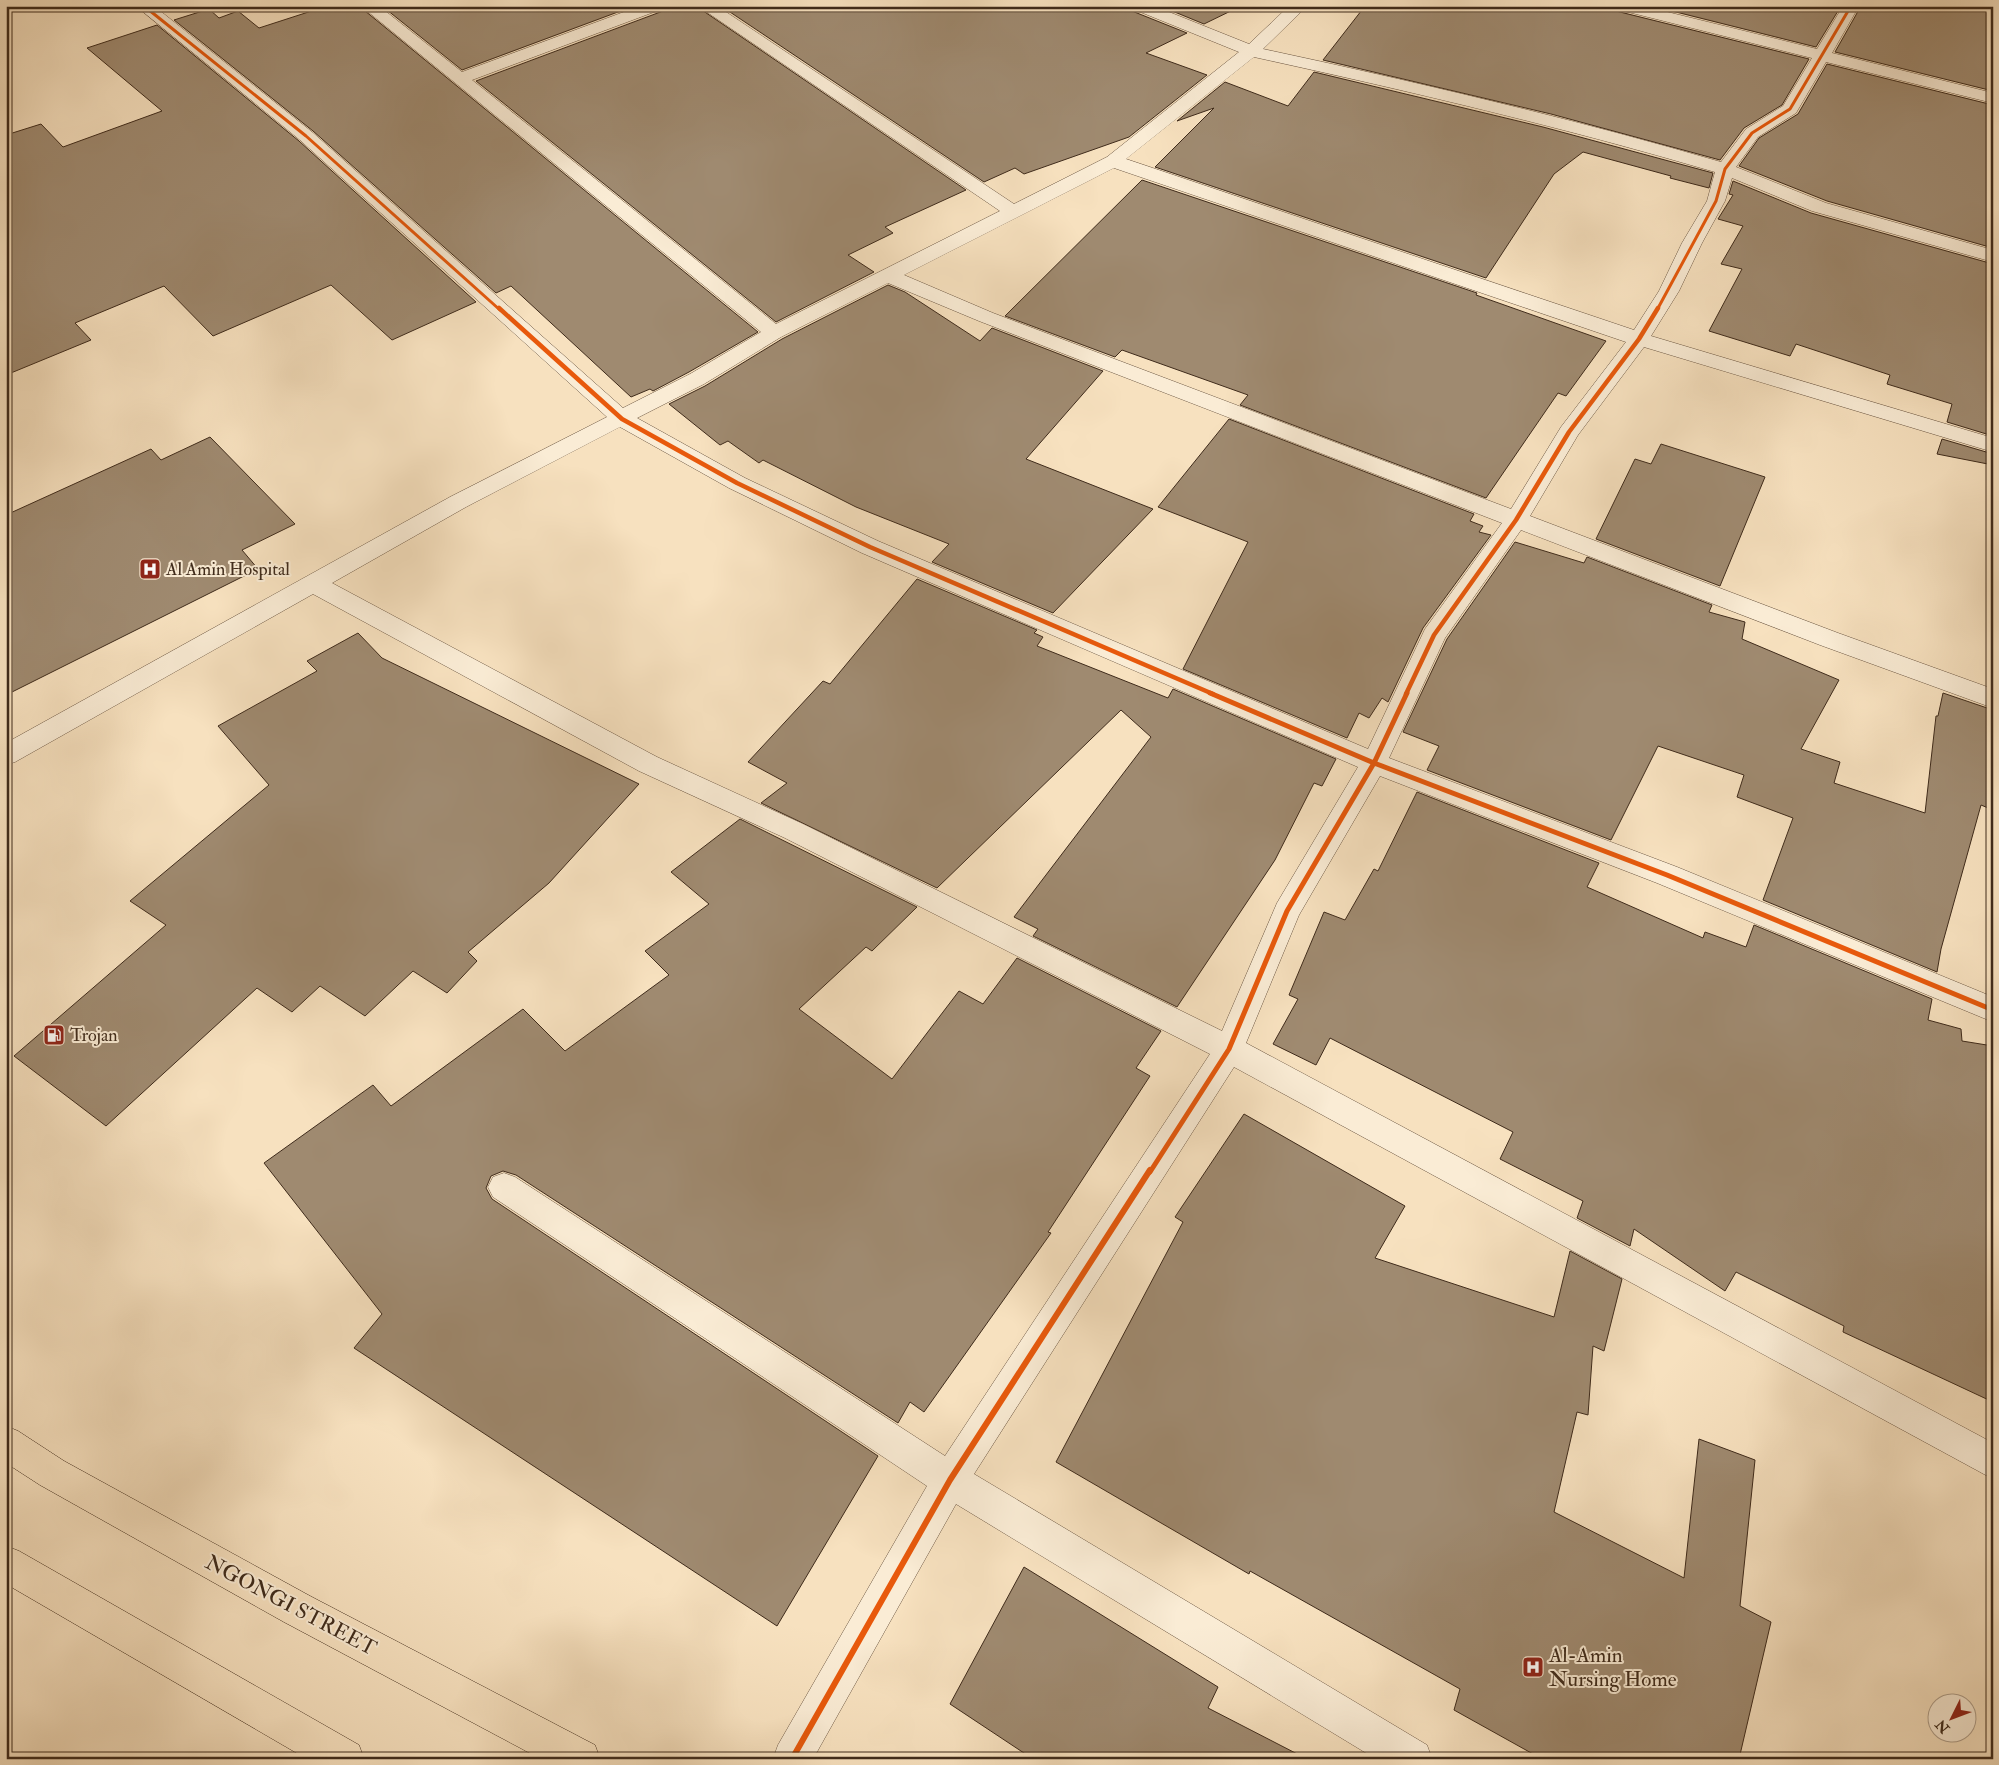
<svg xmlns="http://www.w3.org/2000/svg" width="1999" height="1765" font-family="'IM FELL Double Pica',serif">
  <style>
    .building { fill: #9f8a70; stroke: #3f2b1b }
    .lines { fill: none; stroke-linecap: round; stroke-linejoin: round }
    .street-casing { stroke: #6d5844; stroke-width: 1 }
    .primary-casing { stroke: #3f2b1b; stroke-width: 1 }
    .street { fill: #faecd5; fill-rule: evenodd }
    .primary { fill: #f7e1bf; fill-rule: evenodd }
    .cycleway-far3-casing { stroke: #faecd5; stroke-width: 5 }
    .cycleway-far2-casing { stroke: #faecd5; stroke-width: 7 }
    .cycleway-far1-casing { stroke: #faecd5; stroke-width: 8 }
    .cycleway-casing { stroke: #faecd5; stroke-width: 9 }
    .cycleway-far3 { stroke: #e8590c; stroke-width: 3 }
    .cycleway-far2 { stroke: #e8590c; stroke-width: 4.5 }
    .cycleway-far1 { stroke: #e8590c; stroke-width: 5 }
    .cycleway { stroke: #e8590c; stroke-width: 6 }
    .labels { text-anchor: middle; stroke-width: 4; stroke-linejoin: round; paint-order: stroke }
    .poi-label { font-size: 18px; fill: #3f2b1b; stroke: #faecd5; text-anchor: start }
    .near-street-label { font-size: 21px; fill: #3f2b1b; stroke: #faecd5 }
    .near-poi-label { font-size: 21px; fill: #3f2b1b; stroke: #faecd5; text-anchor: start }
  </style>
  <rect width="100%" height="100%" fill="#f7e1bf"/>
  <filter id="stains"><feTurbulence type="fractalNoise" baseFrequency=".004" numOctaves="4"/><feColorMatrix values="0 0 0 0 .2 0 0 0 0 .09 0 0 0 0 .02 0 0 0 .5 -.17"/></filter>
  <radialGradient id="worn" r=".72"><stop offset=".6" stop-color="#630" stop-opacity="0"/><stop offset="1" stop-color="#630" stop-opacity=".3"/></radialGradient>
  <path class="building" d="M327,6h32l399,326 -69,40 -36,19 -3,-2 -19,8 -120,-111 -15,7 -183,-162 -139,-111 35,-11 10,9 19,-7 21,17z
    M382,6h252l-172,64z
    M666,6h30l270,184 -81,37 8,6 -45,22 26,17 -98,50 -300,-241 187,-70z
    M721,6h408l3,5 55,22 -41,20 61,22 -78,62 -105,37 -9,-6 -31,14z
    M1160,6h81l-37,18z
    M1365,6h247l4,5 193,48 -27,46 -38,23 -24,32 -169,-46 -228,-54z
    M1652,6h189l-25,41z
    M1861,6h132v85l-158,-39z
    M157,25l142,116 177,161 -84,38 -61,-55 -118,51 -49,-50 -89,37 16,17 -85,35v-240l35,-11 22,23 99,-36 -75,-63z
    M1827,64l166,41v143l-166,-47 -88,-35 20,-28 39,-24z
    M1314,72l229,55 170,46 -4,15 -39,-10 1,-2 -88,-24 -29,22 -68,104 -331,-111 59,-59 -37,13 48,-39 63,24z
    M1142,180l335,113 -1,2 130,46 -40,55 -8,-3 -72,105 -246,-93 8,-10 -126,-45 -7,7 -110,-41z
    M1733,181l78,32 182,51v172l-46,-14 5,-18 -65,-20 3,-9 -94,-31 -6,12 -81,-25 33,-62 -21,-5 22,-38 -25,-7 15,-24 -4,-1z
    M888,285l17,7 75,49 12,-13 111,43 -77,88 127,50 -100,104 -121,-51 17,-18 -93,-37 -93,-47 -4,3 -31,-22 -8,4 -51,-41 36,-18 77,-47z
    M1229,419l245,95 -4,7 13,5 -4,6 12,3 -68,93 -35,74 -6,-4 -13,20 -10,-5 -12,25 -164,-69 65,-127 -90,-35z
    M210,437l85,87 -53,26 16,19 -252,126v-180l145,-66 10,11z
    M1942,439l51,15v11l-56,-11z
    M1661,444l104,33 -45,109 -124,-47 39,-80 16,5z
    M1515,542l69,21 3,-6 125,48 -3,7 36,10 -3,17 97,41 -38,69 39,13 -6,21 91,30 11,-97h2l5,-23 50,17v100l-12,-5 -40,144 -4,23 -174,-72 30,-82 -56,-21 7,-22 -86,-29 -47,94 -184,-70 12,-24 -36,-14 44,-93z
    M917,579l120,51 -3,3 9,4 -6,9 131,52 5,-9 163,70 -14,27 -8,-3 -39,77 -98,147 -144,-71 5,-7 -24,-12 137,-180 -30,-27 -184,178 -176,-85 26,-20 -39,-21 75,-81 7,3z
    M358,633l24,25 257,126 -90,99 -81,69 9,9 -30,32 -34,-22 -48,45 -45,-30 -28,26 -35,-24 -151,138 -92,-70 152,-131 -36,-24 139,-116 -51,-59 99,-55 -10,-10z
    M1417,792l182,71 -12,24 116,51 2,-6 41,15 8,-22 178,74 -4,21 33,9 1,12 31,5v356l-150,-70 1,-6 -108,-54 -11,19 -91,-62 -4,17 -53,-28 6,-17 -83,-42 13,-27 -183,-94 -14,27 -43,-21 25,-45 -9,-4 35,-83 21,8 29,-51 4,2z
    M740,819l177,88 -45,44 -6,-4 -67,62 93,70 67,-88 24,13 34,-46 144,73 -25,37 14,8 -102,156 3,1 -127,179 -14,-10 -12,21 -382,-248 -13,-4 -12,5 -5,12 6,11 386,257 -101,170 -423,-278 28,-34 -118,-151 109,-78 18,21 132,-97 42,42 104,-76 -24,-24 64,-47 -38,-32z
    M1244,1114l161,92 -30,52 179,59 16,-66 52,28 -18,72 -11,-5 -5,69 -11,-3 -23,100 130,66 15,-139 56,21 -15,146 31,16 -32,137h-197l-88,-49 6,-21 -210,-118 -1,3 -193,-112 127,-240 -8,-5z
    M1024,1567l194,120 -10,21 99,51h-274l-83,-55z"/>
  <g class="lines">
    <g class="street-casing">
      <path id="street" d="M136,6h18l158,126 311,276 67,-34 71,-42 -400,-326h18l83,66 178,-66h24l-2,3 -190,71 304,244 224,-113 -302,-205h19l297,198 93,-47 132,-105 -106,-43 -2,-3h23l95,38 40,-38h18l-44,43c154,33 307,69 458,113l25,-33 37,-23 29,-48 -196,-49 -2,-3h29l174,43 26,-43h16l-27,47 161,40v10l-167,-41 -30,51 -38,24 -22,30 90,36 167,47v12l-181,-51 -80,-33 -7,23 -23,42 -23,48 -28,45 342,102v14l-349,-105 -66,88 -48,81 308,117 155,56v19l-173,-63 -299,-115 -76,108 -56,120 288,109 316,130v25l-336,-139 -277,-107 -81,139 -53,128 747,400v36l-759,-412 -260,407 453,271 5,14h-56l-420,-255 -143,255h-40l5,-14 149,-259 -434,-289 -5,-10 5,-10 11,-4 11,4 430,279 265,-402 -425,-216 -146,-67 -326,-177 -298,168 -9,3v-22l444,-246 157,-80 -307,-277zM1254,57c155,34 309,70 461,115l-8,29 -25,42 -23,48 -25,39 -508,-171zM1114,168l512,174 -65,85 -50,82 -518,-196 -89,-38zM888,283l91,38 523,202 -77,106 -57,120 -490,-208 -133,-63 -108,-60 67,-34 77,-47zM620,427l109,61 133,65 496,214 -81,136 -55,128 -419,-207 -146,-67 -325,-174 134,-76z"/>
    </g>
    <g class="primary-casing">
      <path id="primary" d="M6,1426l12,5 46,30 246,135 285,149 5,14h-59l-257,-137 -244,-137 -34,-22z
        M6,1546l13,5 340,194 5,14h-57l-301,-175z"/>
    </g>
    <use href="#street" class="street"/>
    <use href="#primary" class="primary"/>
    <g class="cycleway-far3-casing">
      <path id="cycleway-far3" d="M144,6l162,130 194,174
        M1657,310l59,-109 9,-32 27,-36 38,-24 61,-103"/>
    </g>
    <g class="cycleway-far2-casing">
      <path id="cycleway-far2" d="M499,308l123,111 115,64 133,64 343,147
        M1406,694l28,-59 82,-115 53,-88 70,-93 19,-31"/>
    </g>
    <g class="cycleway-far1-casing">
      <path id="cycleway-far1" d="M1210,693l164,70 293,112 326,135
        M1150,1172l79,-123 58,-138 87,-148 33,-70"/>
    </g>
    <g class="cycleway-casing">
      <path id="cycleway" d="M792,1759l158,-279 200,-310"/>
    </g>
    <use href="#cycleway-far3" class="cycleway-far3"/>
    <use href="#cycleway-far2" class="cycleway-far2"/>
    <use href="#cycleway-far1" class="cycleway-far1"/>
    <use href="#cycleway" class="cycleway"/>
  </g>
  <defs>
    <g id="hospital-square" transform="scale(1.125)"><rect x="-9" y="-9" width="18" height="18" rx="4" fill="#8f2418" stroke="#faecd5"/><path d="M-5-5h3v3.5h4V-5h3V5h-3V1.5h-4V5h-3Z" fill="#fff"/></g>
    <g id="fuel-square" transform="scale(1.125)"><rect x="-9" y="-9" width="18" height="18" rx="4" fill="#8f2418" stroke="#faecd5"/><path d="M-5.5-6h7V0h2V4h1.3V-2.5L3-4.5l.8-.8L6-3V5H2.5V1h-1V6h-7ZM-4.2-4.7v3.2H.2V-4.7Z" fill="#fff"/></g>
  </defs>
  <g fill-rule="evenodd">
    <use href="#hospital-square" x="150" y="569"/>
    <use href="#fuel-square" x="54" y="1035"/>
    <use href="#hospital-square" x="1533" y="1667"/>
  </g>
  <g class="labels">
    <g class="poi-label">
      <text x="166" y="575">Al Amin Hospital</text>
      <text x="70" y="1041">Trojan</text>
    </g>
    <g class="near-street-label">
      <text transform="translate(291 1605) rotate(28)" y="7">NGONGI STREET</text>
    </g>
    <g class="near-poi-label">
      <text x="1549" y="1662">Al-Amin<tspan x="1549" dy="24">Nursing Home</tspan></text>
    </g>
  </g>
  <rect width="1999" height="1765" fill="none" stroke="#f7e1bf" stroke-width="25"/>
  <rect x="8" y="8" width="1984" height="1750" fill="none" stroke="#3f2b1b" stroke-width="2.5"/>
  <rect x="12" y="12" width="1974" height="1740" fill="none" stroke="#3f2b1b"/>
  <g transform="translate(1952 1718) rotate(228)"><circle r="24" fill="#faecd5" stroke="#af9f8b"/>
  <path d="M0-4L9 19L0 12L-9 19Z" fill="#8f2418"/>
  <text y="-8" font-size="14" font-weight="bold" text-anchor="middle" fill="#3f2b1b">N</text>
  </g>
  <rect width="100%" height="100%" filter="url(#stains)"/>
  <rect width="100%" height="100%" fill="url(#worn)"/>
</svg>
